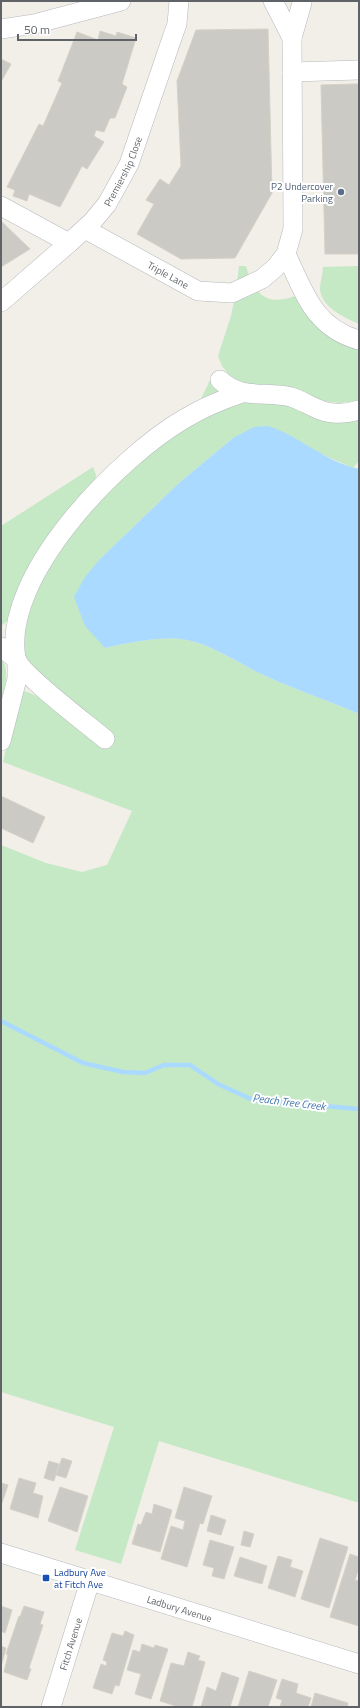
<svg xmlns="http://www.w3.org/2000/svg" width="360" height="1708" font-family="'Titillium Web',sans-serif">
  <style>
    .green { fill: #c5e8c5 }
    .water { fill: #aadaff }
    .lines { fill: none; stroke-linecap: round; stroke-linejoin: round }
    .stream { stroke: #aadaff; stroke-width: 4.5 }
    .building { fill: #cccac5; stroke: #d6d1c6 }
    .minor-casing { stroke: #b5b8bc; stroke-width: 20 }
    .minor { stroke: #fff; stroke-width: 19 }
    .service-dot { fill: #5c6f8a; stroke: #fff; stroke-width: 1.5 }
    .transit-dot { fill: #1a4fb4; stroke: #fff; stroke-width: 1.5 }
    .labels { text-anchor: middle; stroke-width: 4; stroke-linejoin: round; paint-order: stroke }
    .street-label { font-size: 10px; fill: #5f6368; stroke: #fff }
    .service-label { font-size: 10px; fill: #4e5e75; stroke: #fff; text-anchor: end }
    .transit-label { font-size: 10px; fill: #164399; stroke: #fff; text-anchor: start }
    .water-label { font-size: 11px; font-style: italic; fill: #4174aa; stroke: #fff }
  </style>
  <rect width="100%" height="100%" fill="#f1efe8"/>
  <path class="green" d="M239,266h7c7,27 20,41 49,30 18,30 32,41 64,54v51l-19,2 -24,-3 -74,-17 -12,-7 -8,-10 -4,-10 13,-40 5,-24z
    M359,266v58c-14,-6 -38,-17 -39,-35 0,-8 3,-15 3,-22z
    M210,380l12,12 -24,13z
    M257,401l23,2 79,15v43l-6,7 -34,-15 -86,-15 -54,45 -79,76 5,89c23,-5 52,-11 75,-9 27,3 52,20 75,32 34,17 70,28 104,43v789l-200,-62 -38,123 -46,-14 39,-123 -113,-35v-547l45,18 36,9 25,-7 25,-54 -129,-49 15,-64 7,-7 14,6 -10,-34 -7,-14 2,-34 44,-84 52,-54 59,-47 54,-26z
    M93,467l3,8 -2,11 -84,133 -9,7v-100z
    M1,659c10,12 3,28 0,42z"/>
  <path class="water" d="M268,426c32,10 57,36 91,43v245c-34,-15 -70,-26 -104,-43 -23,-12 -48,-29 -75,-32 -23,-2 -52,4 -75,9l-20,-22 -11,-29 11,-20 15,-18 79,-76 54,-45 21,-11z"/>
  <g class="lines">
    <path class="stream" d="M1,1021l82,42 40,9 22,1 19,-8h26l28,19 35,16 106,9"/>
  </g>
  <path class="building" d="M268,29l4,164 -37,65 -54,1 -44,-25 17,-30 -8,-4 14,-21 9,6 12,-19 -4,-85 19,-51z
    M100,31l16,5 1,-4 19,6 -14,46 5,3 -12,31h-5l-6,14 -8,-2 -2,6 10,6 -17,27 -5,-3 -22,41 -31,-13 -2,7 -14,-5 2,-6 -8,-3 32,-63 4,2 19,-43 -4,-2 19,-49 21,8z
    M1,59l10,5 -10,18z
    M354,84h5v170h-34l-4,-169z
    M2,222l28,27 -29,18v-44z
    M1,796l44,21 -12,26 -32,-15z
    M62,1458l10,3 -6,17 -10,-3z
    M49,1461l10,3 -5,17 -10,-3z
    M19,1478l17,5 -3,10 10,3 -5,22 -28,-9z
    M1,1483l7,2 -6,18h-1z
    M60,1487l28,9 -11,36 -29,-11z
    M184,1487l28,9 -9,28 -3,-1 -13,44 -26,-8 10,-33 12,4 2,-9 -10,-3z
    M154,1504l18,6 -12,42 -28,-8 6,-20 3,1 5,-13 6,2z
    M211,1515l15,5 -5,15 -14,-4z
    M244,1531l10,3 -4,13 -9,-2z
    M320,1538l28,9 -19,61 -28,-9z
    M210,1540l24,7 -10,32 -12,-3 2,-8 -11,-3z
    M350,1554l9,3v11l-4,12 4,1v45l-29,-9z
    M278,1556l14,4 -2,7 13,4 -8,26 -27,-9z
    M240,1557l27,9 -5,18 -28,-8z
    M1,1606l11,4 -7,23 -4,-2z
    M24,1606l20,6 -4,12 3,1 -14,43 2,1 -4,11 -23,-8 4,-17 -2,-1 13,-38 1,1z
    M125,1631l9,4 -15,51 -4,-1 -3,9 -19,-6 8,-24 5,2 1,-4 -4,-2 9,-27 11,3z
    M142,1644l12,4 1,-3 13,4 -17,50 -16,-5 6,-20 -14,-4 6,-20 7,2z
    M1,1646l5,2 -4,15h-1z
    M188,1652l12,4 -2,4 7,2 -13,45h-13l-19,-6 11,-38 13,3z
    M249,1671l28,9 -9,27h-30z
    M222,1672l17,6 -9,29h-29l6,-20 9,4z
    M282,1679l16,5 -2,9 15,5 -3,9h-28l2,-7 -6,-2z
    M315,1693l33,10 -1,4h-36z"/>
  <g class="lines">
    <g class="minor-casing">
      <g id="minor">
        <path d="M273,1l19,37"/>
        <path d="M1,29l33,-5 87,-23"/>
        <path d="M292,72l67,-2"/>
        <path d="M1,206l68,37"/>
        <path id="s1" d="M85,229l113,62 34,2 30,-14 14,-12 10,-13 7,-25 -1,-191 10,-35"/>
        <path d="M286,254c18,38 28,74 73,86"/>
        <path id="s2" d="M1,302l68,-59 23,-21 15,-18 22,-40 42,-123 6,-17 2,-23"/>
        <path d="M220,380c21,20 45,11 71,17 14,4 28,16 43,16 8,1 18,-1 25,-3"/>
        <path d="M1,647l16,13v19l-16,62"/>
        <path d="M105,739c-15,-13 -85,-65 -89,-81 -15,-82 103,-201 168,-239 18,-11 37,-19 58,-26"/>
        <path id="s3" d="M1,1553l358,111"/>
        <path id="s4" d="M51,1707l39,-126"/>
      </g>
    </g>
    <use href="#minor" class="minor"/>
  </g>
  <circle class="service-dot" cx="341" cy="192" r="4"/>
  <rect class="transit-dot" x="42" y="1574" width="8" height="8" rx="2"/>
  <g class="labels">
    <g class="street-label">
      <text dy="4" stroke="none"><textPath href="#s2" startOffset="181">Premiership Close</textPath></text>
      <text dy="4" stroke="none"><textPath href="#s1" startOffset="95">Triple Lane</textPath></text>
      <text dy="4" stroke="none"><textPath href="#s3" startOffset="187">Ladbury Avenue</textPath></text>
      <text dy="4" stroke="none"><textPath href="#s4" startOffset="66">Fitch Avenue</textPath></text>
    </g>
    <g class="service-label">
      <text x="333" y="190">P2 Undercover<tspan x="333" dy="12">Parking</tspan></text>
    </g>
    <g class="transit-label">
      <text x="54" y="1576">Ladbury Ave<tspan x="54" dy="12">at Fitch Ave</tspan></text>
    </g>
    <g class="water-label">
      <text transform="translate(289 1102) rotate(7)" y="4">Peach Tree Creek</text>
    </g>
  </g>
  <rect width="360" height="1708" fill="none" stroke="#5f6368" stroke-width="4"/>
  <path d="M18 34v6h118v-6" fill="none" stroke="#5f6368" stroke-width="2"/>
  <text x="24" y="34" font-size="12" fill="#5f6368" stroke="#ffffff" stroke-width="3" paint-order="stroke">50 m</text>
</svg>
